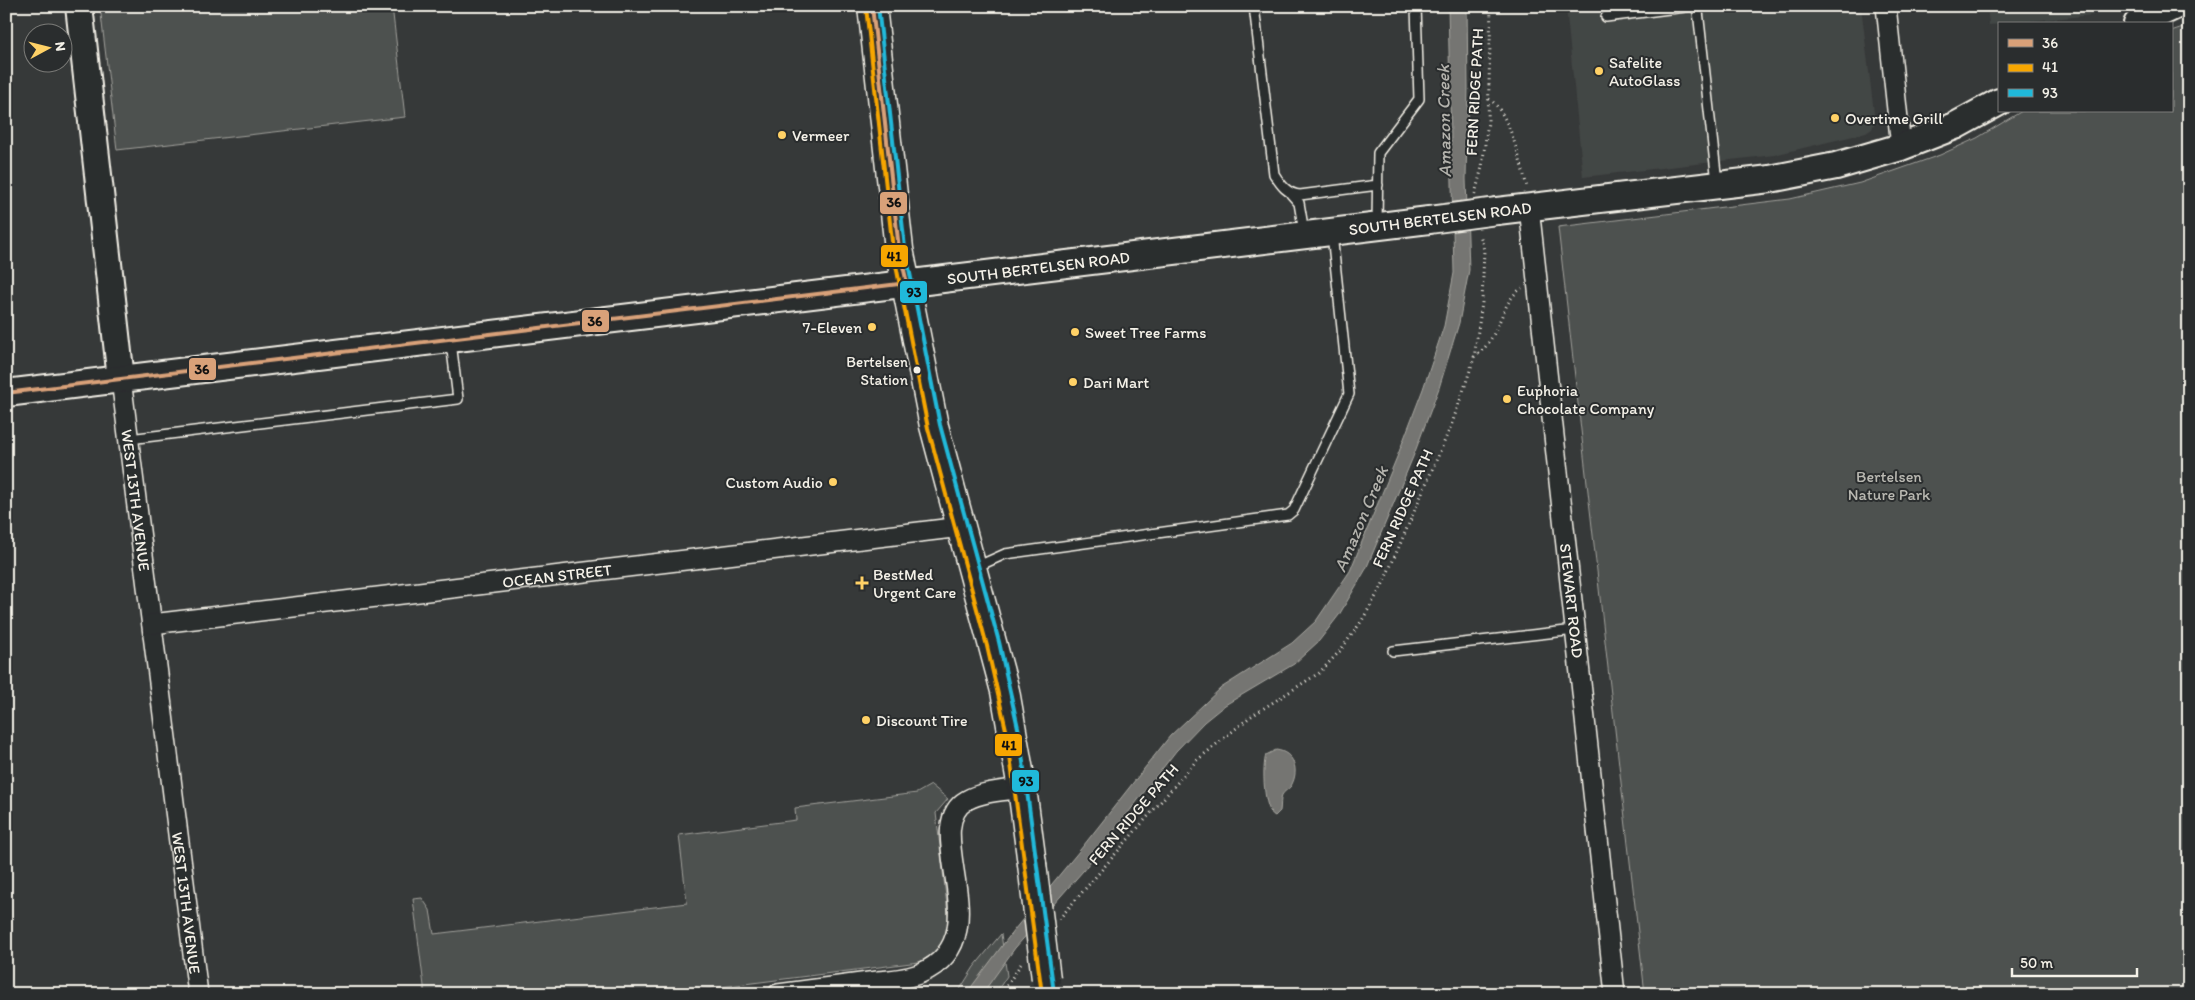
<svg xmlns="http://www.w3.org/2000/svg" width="2195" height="1000" font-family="Itim,sans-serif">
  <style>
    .built { fill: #434645 }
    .green { fill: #4e514f; stroke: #a1a19c }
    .water { fill: #757572; stroke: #a8a7a1 }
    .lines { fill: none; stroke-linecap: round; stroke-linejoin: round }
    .lane-casing { stroke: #f4f1e8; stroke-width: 12 }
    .street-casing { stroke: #f4f1e8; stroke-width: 22 }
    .secondary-casing { stroke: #f4f1e8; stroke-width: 30 }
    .primary-casing { stroke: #f4f1e8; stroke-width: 31 }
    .path { stroke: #f4f1e8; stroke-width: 3; stroke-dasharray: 1 4; stroke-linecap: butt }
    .lane { stroke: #2a2d2e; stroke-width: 9 }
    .street { stroke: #2a2d2e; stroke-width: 19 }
    .secondary { stroke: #2a2d2e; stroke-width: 26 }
    .primary { stroke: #2a2d2e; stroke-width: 28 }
    .secondary-bridge-casing { stroke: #f4f1e8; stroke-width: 30; stroke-linecap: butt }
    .primary-bridge-casing { stroke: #f4f1e8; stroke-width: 31; stroke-linecap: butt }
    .secondary-bridge { stroke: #2a2d2e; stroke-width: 26 }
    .primary-bridge { stroke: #2a2d2e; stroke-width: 28 }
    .bus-1-casing { stroke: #2a2d2e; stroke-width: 8 }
    .bus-2-casing { stroke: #2a2d2e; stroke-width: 8 }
    .bus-3-casing { stroke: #2a2d2e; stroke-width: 8 }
    .bus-1 { stroke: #d9a179; stroke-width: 4 }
    .bus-2 { stroke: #f7a600; stroke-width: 4 }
    .bus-3 { stroke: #20b9da; stroke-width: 4 }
    .poi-dot { fill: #ffd166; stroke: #2a2d2e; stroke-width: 2 }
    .bus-dot { fill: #f4f1e8; stroke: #2a2d2e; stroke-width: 2 }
    .labels { text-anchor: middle; stroke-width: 4; stroke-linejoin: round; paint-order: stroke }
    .bus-label { font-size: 15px; fill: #f4f1e8; stroke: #2a2d2e; text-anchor: end }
    .poi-label { font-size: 16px; fill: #f4f1e8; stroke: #2a2d2e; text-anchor: start }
    .street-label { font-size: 16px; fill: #f4f1e8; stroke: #2a2d2e }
    .park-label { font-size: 16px; fill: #bab9b2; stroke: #2a2d2e }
    .water-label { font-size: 18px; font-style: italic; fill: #b4b3ad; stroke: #2a2d2e }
    .line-badge { stroke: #2a2d2e; stroke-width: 2 }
    .pale-badge-label { font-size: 14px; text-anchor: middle; font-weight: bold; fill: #111 }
  </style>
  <rect width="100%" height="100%" fill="#363939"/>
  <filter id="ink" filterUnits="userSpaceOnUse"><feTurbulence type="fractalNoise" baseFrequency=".02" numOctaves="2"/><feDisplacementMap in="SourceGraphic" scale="10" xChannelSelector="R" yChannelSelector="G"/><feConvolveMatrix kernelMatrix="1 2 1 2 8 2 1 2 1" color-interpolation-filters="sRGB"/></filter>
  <g filter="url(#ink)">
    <path class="built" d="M1566,6h295l14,115 -3,8 -6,4 -92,22 -191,22z
      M1987,6h126l-20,9 -104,10z"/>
    <path class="green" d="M100,6h292l13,111 -288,33z
      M2189,25v969h-544l-87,-767 232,-28 70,-16 80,-28 37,-17 45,-27h149v-80z
      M931,785l17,14 -12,14 13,109c-4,19 -12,32 -30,40l-222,28v4h-272l-12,-95 9,-1 8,12 4,24 253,-31 -8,-68 117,-15 -1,-12 122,-15z
      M1001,934l6,42 -12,18h-38l17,-27z"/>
    <path class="water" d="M1448,6h19l1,81 -2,92 3,91 -10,53 -20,65 -26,69 -47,112 -27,46 -20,26 -25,23 -69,41 -21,17 -28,29 -93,120 -68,77 -33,46h-16l48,-64 66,-80 90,-114 51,-48 71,-45 24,-22 34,-50 47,-114 26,-68 21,-63 10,-53z
      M1276,750c18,2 24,20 15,36 -3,4 -7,5 -9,9 -2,4 -1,11 -2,16l-5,5c-12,-5 -13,-50 -9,-61z"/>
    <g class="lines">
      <g class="lane-casing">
        <path id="lane" d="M1254,6l20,168c7,11 13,20 26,21l78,-10
          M1606,17l87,-11 5,5 19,171
          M1291,194l8,9 5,29
          M1377,223l1,-70 41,-54 -3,-93
          M129,439l329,-40 -7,-57
          M976,567l29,-13 283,-39 6,-5 55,-116 -17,-160
          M1393,651l182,-21"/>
      </g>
      <g class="street-casing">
        <g id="street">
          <path d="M1886,6l15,141"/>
          <path id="s1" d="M1529,207l86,787"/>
          <path id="s2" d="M121,379l77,615"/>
          <path id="s3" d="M152,624l809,-97"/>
          <path d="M778,994c30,-4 60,-8 91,-12 17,-2 36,-2 52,-9 82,-36 -4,-145 46,-173 16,-9 38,-9 55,-12"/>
        </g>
      </g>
      <g class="secondary-casing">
        <g id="secondary">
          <path d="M79,6l42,373"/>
          <path d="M2137,24l38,-18"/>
          <path d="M1497,211l273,-32 66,-13 65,-19 54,-21 44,-24"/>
          <path id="s4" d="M6,393l1423,-173"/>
        </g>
      </g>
      <g class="primary-casing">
        <path id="primary" d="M872,6l27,243 35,177 71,265 17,97 10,76"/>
      </g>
      <path class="path" d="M1489,99c20,12 32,65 38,88
        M1475,194l7,-27 6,-45 3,-116
        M1474,357c28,-19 24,-53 48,-69
        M1059,919l137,-158 54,-44 69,-44 21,-22 21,-29 21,-36 69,-160 12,-34 11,-34 8,-55 2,-53 -4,-16
        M1001,994l22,-33"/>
      <use href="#lane" class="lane"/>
      <use href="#street" class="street"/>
      <use href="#secondary" class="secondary"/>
      <use href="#primary" class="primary"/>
      <g class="secondary-bridge-casing">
        <path id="secondary-bridge" d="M1429,220l68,-9"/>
      </g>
      <g class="primary-bridge-casing">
        <path id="primary-bridge" d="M1032,864l14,115"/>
      </g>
      <use href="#secondary-bridge" class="secondary-bridge"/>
      <use href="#primary-bridge" class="primary-bridge"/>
      <g class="bus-1-casing">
        <path id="bus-1" d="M6,393l901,-110 -8,-34 -27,-243"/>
      </g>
      <g class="bus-2-casing">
        <path id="bus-2" d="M866,7l27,243 35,178 59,218 20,88 35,260"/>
      </g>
      <g class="bus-3-casing">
        <path id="bus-3" d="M878,6l27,242 35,177 59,217 20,90 35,261"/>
      </g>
      <use href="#bus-1" class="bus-1"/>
      <use href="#bus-2" class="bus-2"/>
      <use href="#bus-3" class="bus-3"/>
    </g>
  </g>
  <g class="poi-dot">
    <circle cx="1599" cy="71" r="5"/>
    <circle cx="1835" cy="118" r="5"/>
    <circle cx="782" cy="135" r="5"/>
    <circle cx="872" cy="327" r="5"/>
    <circle cx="1075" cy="332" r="5"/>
    <circle cx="1073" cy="382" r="5"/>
    <circle cx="1507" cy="399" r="5"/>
    <circle cx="833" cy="482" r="5"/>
    <path d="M859.5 575.5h5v5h5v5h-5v5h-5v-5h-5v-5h5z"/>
    <circle cx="866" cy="720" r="5"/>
  </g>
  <circle class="bus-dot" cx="917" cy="370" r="4.5"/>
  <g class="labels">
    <g class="bus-label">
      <text x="908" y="367">Bertelsen<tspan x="908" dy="18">Station</tspan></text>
    </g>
    <g class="poi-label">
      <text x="1609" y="68">Safelite<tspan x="1609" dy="18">AutoGlass</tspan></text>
      <text x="1845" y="124">Overtime Grill</text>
      <text x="792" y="141">Vermeer</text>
      <text x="862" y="333" text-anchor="end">7-Eleven</text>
      <text x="1085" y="338">Sweet Tree Farms</text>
      <text x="1083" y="388">Dari Mart</text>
      <text x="1517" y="396">Euphoria<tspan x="1517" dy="18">Chocolate Company</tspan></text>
      <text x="823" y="488" text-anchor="end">Custom Audio</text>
      <text x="873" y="580">BestMed<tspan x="873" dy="18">Urgent Care</tspan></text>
      <text x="876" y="726">Discount Tire</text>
    </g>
    <g class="street-label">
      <text transform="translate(1474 92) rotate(-87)" y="6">FERN RIDGE PATH</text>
      <text transform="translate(1440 218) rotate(-7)" y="6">SOUTH BERTELSEN ROAD</text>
      <text dy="6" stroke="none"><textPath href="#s4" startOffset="1040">SOUTH BERTELSEN ROAD</textPath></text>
      <text dy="6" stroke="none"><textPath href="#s2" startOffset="122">WEST 13TH AVENUE</textPath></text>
      <text transform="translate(1402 508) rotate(-66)" y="6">FERN RIDGE PATH</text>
      <text dy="6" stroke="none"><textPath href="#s3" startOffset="408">OCEAN STREET</textPath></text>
      <text dy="6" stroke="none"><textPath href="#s1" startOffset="396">STEWART ROAD</textPath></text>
      <text transform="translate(1133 814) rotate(-49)" y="6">FERN RIDGE PATH</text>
      <text dy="6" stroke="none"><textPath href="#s2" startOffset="528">WEST 13TH AVENUE</textPath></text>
    </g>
    <g class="park-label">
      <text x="1889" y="482">Bertelsen<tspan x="1889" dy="18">Nature Park</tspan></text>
    </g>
    <g class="water-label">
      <text transform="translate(1444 121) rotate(-91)" y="6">Amazon Creek</text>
      <text transform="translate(1361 519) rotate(-67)" y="6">Amazon Creek</text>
    </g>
  </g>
  <g class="line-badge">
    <rect x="879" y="191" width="29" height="24" rx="5" fill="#d9a179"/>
    <rect x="880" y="244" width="29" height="24" rx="5" fill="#f7a600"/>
    <rect x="899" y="280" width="29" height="24" rx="5" fill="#20b9da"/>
    <rect x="581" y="309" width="29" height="24" rx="5" fill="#d9a179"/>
    <rect x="188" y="357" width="29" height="24" rx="5" fill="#d9a179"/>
    <rect x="994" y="733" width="29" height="24" rx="5" fill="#f7a600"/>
    <rect x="1011" y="769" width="29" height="24" rx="5" fill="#20b9da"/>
  </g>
  <g class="pale-badge-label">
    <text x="894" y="207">36</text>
    <text x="894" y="261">41</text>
    <text x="914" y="297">93</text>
    <text x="595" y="326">36</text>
    <text x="202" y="374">36</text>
    <text x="1009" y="750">41</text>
    <text x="1026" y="786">93</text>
  </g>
  <rect width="2195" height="1000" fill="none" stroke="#2a2d2e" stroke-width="25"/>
  <rect x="12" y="12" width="2170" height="975" fill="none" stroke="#f4f1e8" stroke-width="2" filter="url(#ink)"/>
  <rect x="1998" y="22" width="175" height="90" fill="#2a2d2e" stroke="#7b7b78"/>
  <rect x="2008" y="39" width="25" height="8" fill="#d9a179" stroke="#7b7b78"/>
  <text x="2042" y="48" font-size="15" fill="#f4f1e8">36</text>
  <rect x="2008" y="64" width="25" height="8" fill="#f7a600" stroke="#7b7b78"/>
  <text x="2042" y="72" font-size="15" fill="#f4f1e8">41</text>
  <rect x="2008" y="89" width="25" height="8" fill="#20b9da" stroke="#7b7b78"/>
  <text x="2042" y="98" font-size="15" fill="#f4f1e8">93</text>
  <g transform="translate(48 48) rotate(83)"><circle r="24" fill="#2a2d2e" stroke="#7b7b78"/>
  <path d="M0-4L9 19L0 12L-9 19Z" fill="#ffd166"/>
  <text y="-8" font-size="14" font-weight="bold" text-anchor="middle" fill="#f4f1e8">N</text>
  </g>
  <path d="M2012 968v8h125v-8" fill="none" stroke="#f4f1e8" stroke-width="2.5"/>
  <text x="2020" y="968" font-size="15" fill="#f4f1e8" stroke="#2a2d2e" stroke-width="4" paint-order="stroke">50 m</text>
</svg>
